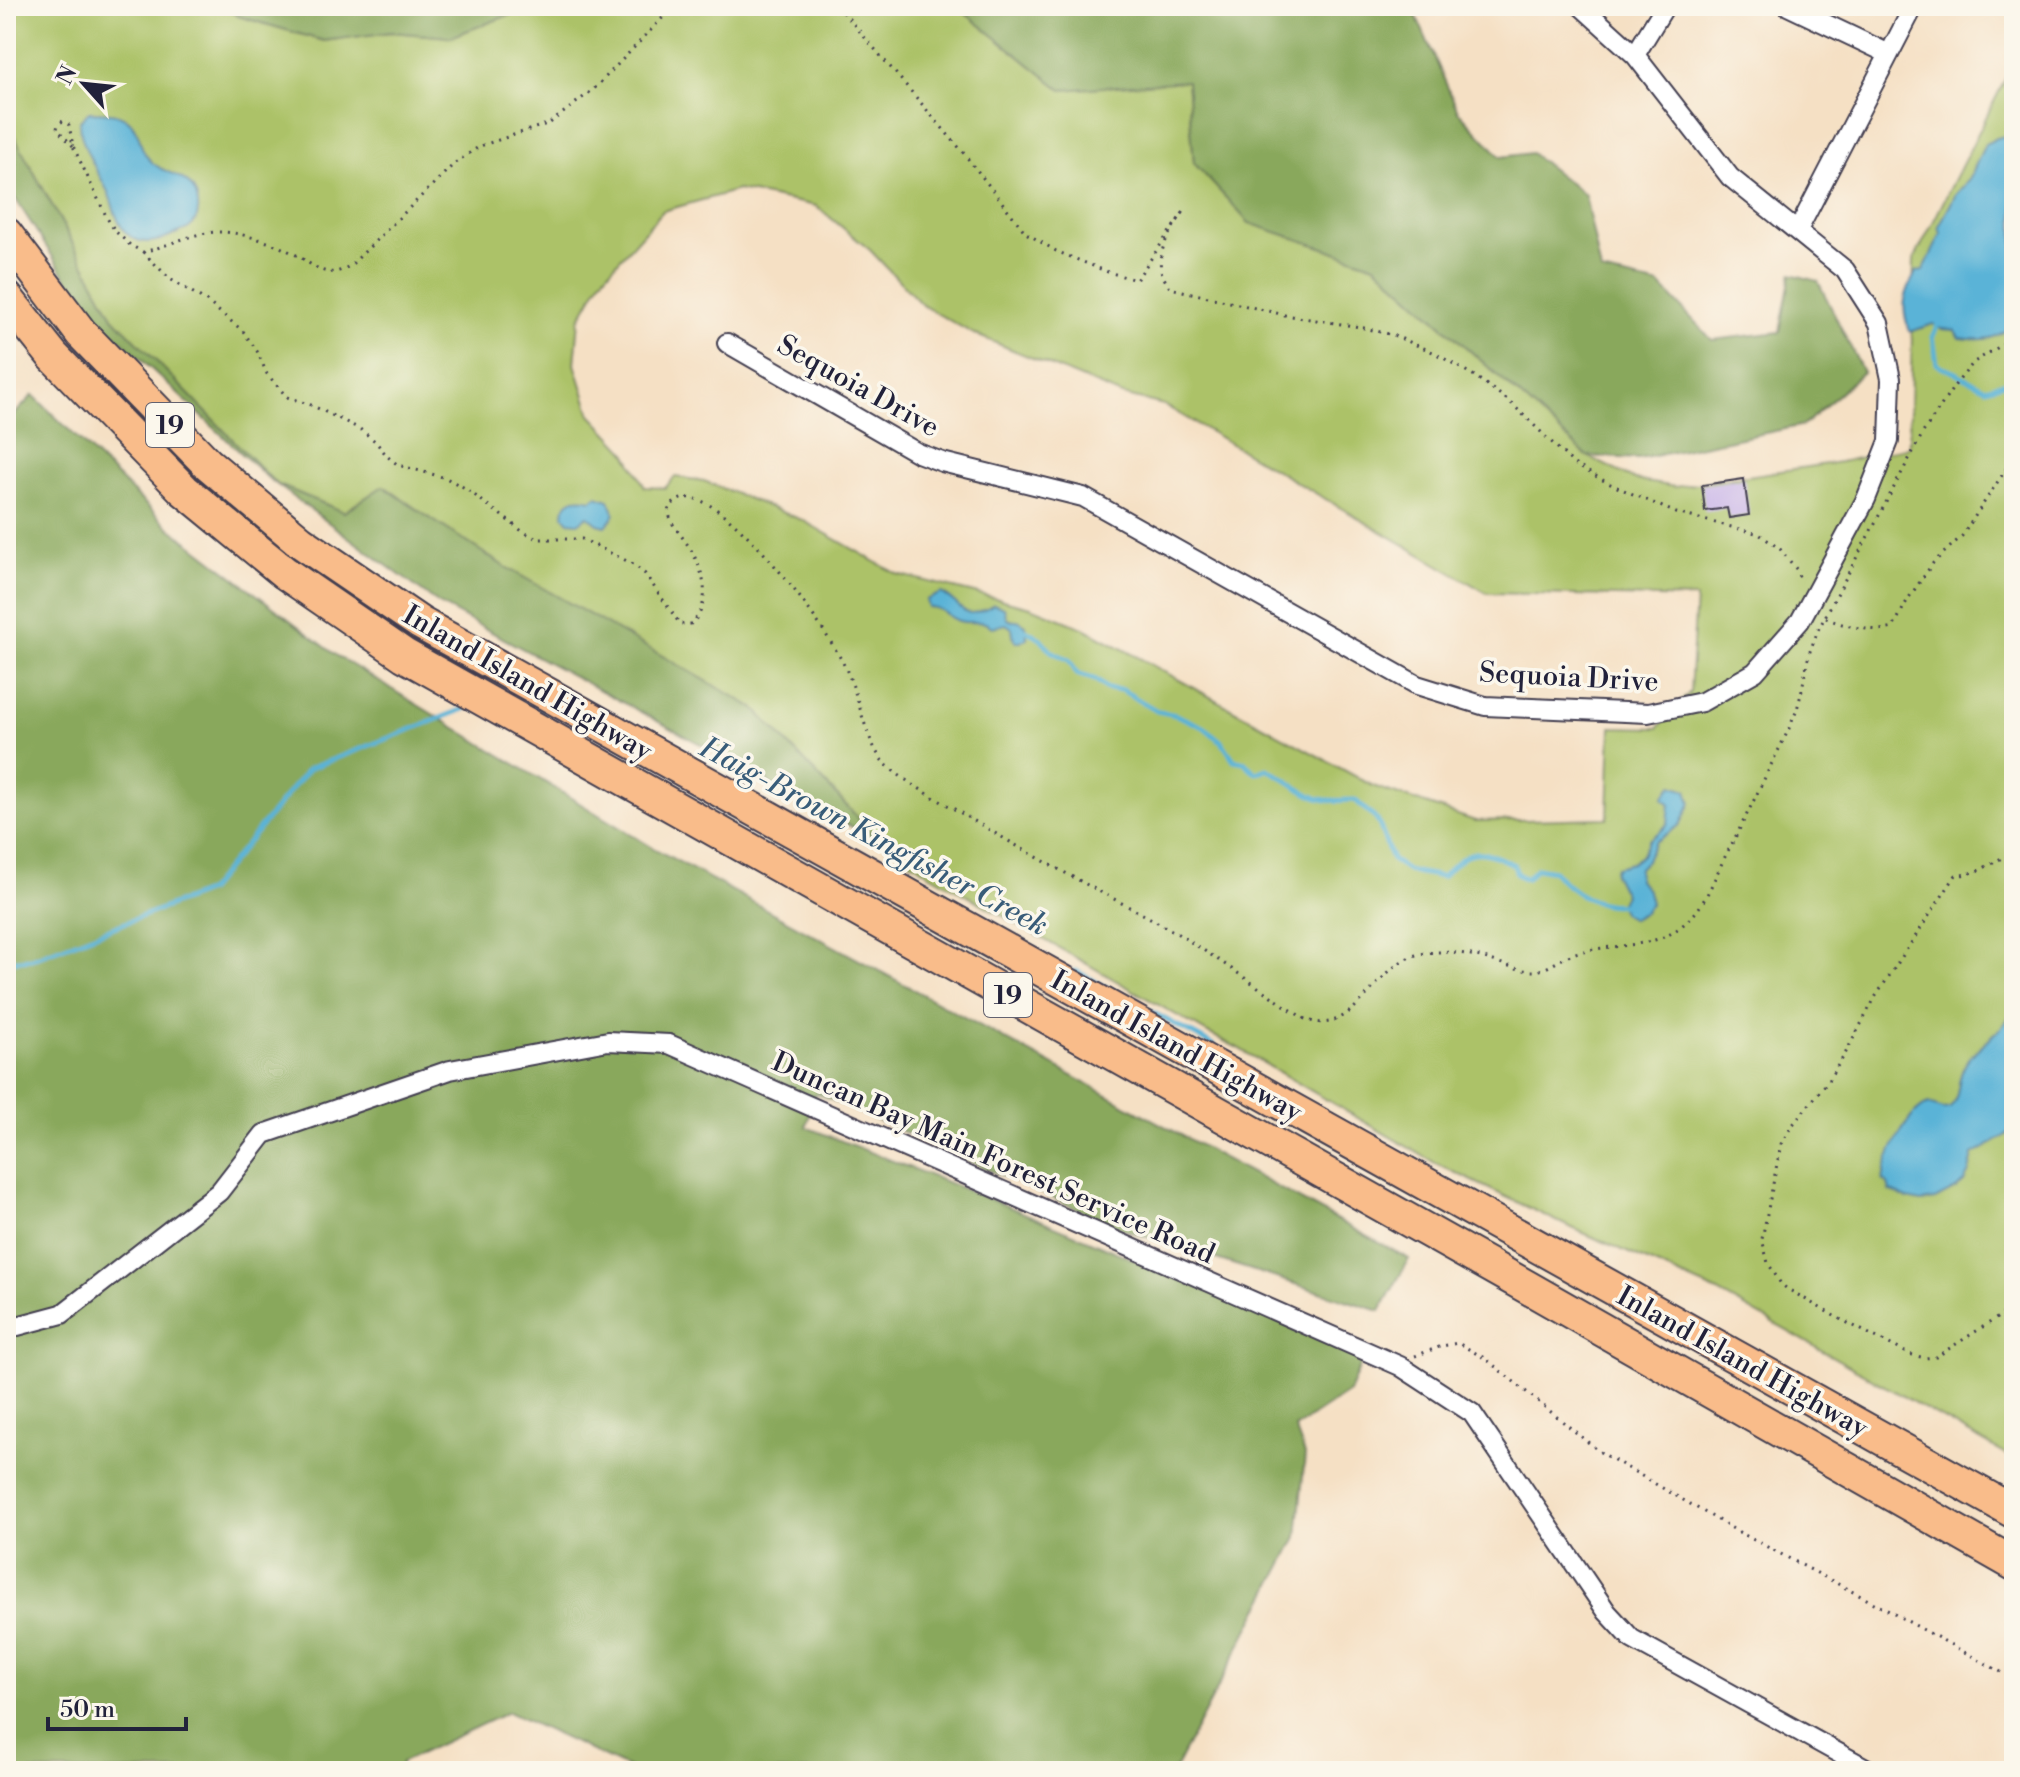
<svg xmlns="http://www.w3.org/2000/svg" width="2020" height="1777" font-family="'Libre Bodoni',serif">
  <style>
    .green { fill: #acc267; stroke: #677251; stroke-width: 2; fill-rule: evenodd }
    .forest { fill: #89a85c; stroke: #56654c; stroke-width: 2 }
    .water { fill: #5ab3d7; stroke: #3e6a89; stroke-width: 2 }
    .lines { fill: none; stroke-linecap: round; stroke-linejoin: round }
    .stream { stroke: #5ab3d7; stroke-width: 5 }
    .building { fill: #c1aae9 }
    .street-casing { stroke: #423e50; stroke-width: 22 }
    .highway-casing { stroke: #423e50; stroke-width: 36 }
    .path { stroke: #423e50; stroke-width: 3; stroke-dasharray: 2 6; stroke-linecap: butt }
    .street { stroke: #fff; stroke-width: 18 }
    .highway { stroke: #f9bc8a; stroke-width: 32 }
    .labels { text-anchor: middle; stroke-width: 7; stroke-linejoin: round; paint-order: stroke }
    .shield { fill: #fbf7ec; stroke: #636270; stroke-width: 2 }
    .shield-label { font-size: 26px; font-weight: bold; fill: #22223b }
    .street-label { font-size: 28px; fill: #22223b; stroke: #fbf7ec }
    .water-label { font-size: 30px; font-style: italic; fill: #385c79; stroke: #fbf7ec }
  </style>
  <rect width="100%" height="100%" fill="#fbf7ec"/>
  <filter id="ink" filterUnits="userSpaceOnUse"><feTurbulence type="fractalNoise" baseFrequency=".0125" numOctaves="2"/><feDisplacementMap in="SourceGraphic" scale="16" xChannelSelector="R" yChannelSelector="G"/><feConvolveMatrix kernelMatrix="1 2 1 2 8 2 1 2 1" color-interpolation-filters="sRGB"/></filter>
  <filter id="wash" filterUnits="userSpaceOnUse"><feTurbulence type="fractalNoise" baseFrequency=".006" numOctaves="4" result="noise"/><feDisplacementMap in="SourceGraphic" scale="32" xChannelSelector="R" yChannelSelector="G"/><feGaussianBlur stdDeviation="1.8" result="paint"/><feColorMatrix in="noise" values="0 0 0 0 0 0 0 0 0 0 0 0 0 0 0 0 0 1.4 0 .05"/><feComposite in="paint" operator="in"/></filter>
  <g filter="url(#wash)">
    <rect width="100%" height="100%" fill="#f5e0c4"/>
    <path class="green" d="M6,6h217l15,10 86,25 67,-9 59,5 84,-31h422l106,84 125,-10 7,83 55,60 126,42 212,191 48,24 40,7 165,-25 69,-15 5,-187 100,-198v1397l-296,-167 -155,-68 -126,-60 -201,-117 -28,-14 -282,-161 -48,-33 -124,-131 -252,-143 -80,-52 -38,-27 -40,26 -68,-28 -163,-167 -107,-196zM738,190l78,16 54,44 52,55 52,29 148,61 42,10 323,188 209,5 -6,94 -32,36 -47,-1 -3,91 -133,3 -102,-35 -285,-156 -57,-23 -134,-33 -95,-54 -98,-39 -29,-4 -10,11 -20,-1 -20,-36 -34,-36 -16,-51 4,-44 23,-41 61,-68z"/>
    <path class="forest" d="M223,6h311l-84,31 -59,-5 -67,9 -86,-25z
      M956,6h456l46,105 43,46 30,-4 54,42 16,77 59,13 52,55 68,-8 11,-58 27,7 45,91 -59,53 -165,34 -52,-3 -212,-191 -126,-42 -55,-60 -7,-82 -125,9z
      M6,121l107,196 163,167 68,28 39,-26 39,27 80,52 252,143 124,131 -66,-31 -74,-44 -299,-160 -163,-120 -7,-5 -184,-172 -79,-123z
      M33,395l137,133 167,128 318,193 754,410 -29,52 -258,-82 -306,-136 -10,34 199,78 359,152 -15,35 -54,36 10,27 -8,82 -123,234h-539l-127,-59 -106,50 -4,9h-392v-1327l6,-27z"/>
    <path class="water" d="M89,112c23,0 41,0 50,25 2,8 4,16 10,22 12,15 34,14 44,30 7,11 8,31 -4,39 -5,3 -12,5 -17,7 -11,5 -23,10 -35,5 -21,-8 -22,-34 -30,-50 -11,-22 -26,-43 -28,-68z
      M2009,135l5,1v184c-13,21 -32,21 -55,18l-4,-8 -14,-1 -8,-5 -23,8c-10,-25 -6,-37 6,-60l7,-1 18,-37 -2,-8 17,-32 13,-14 16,-36 12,-6z
      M597,496l12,4 6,14 -9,12 -8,-2 -10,-8 -10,7 -9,-1 -6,-7c3,-18 14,-18 29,-15z
      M941,593c26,13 19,31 53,11l10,4 3,11 5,2 6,-1 8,5 1,14 -10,3 -3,-2 -2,-12 -6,-4 -14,3c-10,-9 -20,-2 -33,-6 -13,-4 -15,-13 -31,-14l-2,-7z
      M1672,785l15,5 4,13 -11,22 -25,17 -10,20 -6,6 -1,12 10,11 3,12 -8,10 -11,6 -10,-6 -2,-11 5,-7 -11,-22 2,-6 16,-4 10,-8 7,-15 14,-11 5,-6 2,-19 -7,-6z
      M2014,1010v117l-9,9 -32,19 -4,17 -5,10 -8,7 -21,11 -14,2 -14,-3 -17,-8 -2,-7 -5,-4c3,-22 23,-67 45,-76l16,5 6,-1c11,-12 6,-27 14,-41 7,-15 23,-26 35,-37 6,-6 10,-13 15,-20z"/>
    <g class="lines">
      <path class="stream" d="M1939,322l-6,14 4,28 49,24 28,-8
        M1026,630l15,9 10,12 18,9 8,14 19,6 11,9 15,1 35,21 19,4 28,12 18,15 12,18 10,2 12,11 11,-4c18,8 32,22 50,29 11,4 26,2 38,2l23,21 14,39 17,11 33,6c27,-29 36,-31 72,-12l3,9 9,5 11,-11 17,3c17,22 43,37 71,33
        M513,699l32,11
        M6,961l25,-2 177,-68 100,-122 156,-60
        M1076,971l137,74"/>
    </g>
    <g id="blocks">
      <path class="building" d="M1744,479l5,36 -20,3 -2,-10 -22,3 -3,-26z"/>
    </g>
  </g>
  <g filter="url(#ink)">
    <use href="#blocks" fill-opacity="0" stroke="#423e50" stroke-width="2"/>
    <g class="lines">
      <g class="street-casing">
        <path id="street" d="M1788,6l101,48
          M1635,55l30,-49
          M1798,230l116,-224
          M727,343l191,110 24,9 141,35 334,188 68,21 163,7 54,-11 53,-30 45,-51 66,-122 23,-58 2,-62 -12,-56 -34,-53 -115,-93 -95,-122 -54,-49
          M6,1329l56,-15 157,-122 45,-58 186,-64 158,-29 61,3 731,322 72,47 135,199 25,27 239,132"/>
      </g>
      <g class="highway-casing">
        <path id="highway" d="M6,234l75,99 126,130 94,79 119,81 1594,889
          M6,297l47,59 131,134 101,83 119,82 1109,624 501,285"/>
      </g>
      <path class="path" d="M838,6l124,145 64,82 30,18 52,21 28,8 49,-70c-11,16 -28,38 -24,60 1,6 6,13 9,18l115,27 75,12 33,8 40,17 40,23 36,26 65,63 34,19 68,30 83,21 21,15 17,21 3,10
        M73,146l-16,-17 1,-5 5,-3 6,4 4,21 34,72 8,13 15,14 13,7c40,-10 60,-28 104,-16 18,4 37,12 53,21 9,6 17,13 28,15 9,1 15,-2 23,-7l104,-102 25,-17 70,-23 44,-34 80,-83
        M143,252l27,27 35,21 38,31 14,20 10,23 20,23 24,8 49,24 15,12 13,16 10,8 48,13 19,10 57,43 15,8h45l51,25 12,10 35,50h11c3,-3 6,-6 8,-10 13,-23 0,-54 -14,-73 -8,-12 -17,-19 -16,-34 7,-6 12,-10 22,-9 46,6 136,130 155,171 14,30 17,63 35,90 11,15 52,38 70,48 46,28 94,55 142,81 28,15 57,29 85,46 42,26 84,56 125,84 50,24 70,-51 113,-63 19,-5 41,-3 60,1 17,3 49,19 64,14 13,-4 24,-14 39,-18 29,-7 61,-4 89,-17 9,-4 21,-15 28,-23 13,-17 21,-40 31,-59 15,-28 29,-57 43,-86 9,-18 19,-37 26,-55 6,-18 8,-35 12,-53 2,-10 7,-20 10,-29l106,-199 31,-46 19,-23 28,-17 12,-11
        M1826,618c16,8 50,15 67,10l15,-29 25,-36 29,-27 52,-79
        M2014,850c-15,10 -40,26 -58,25l-80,121 -32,60 -19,29 -34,42 -10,17 -19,95 6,24 13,21 5,4 50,29 73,37 16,4 11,-1 78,-50
        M1415,1356l27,-10 16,-3 28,16 114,93 135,78 141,74 138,75"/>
      <use href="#street" class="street"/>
      <use href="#highway" class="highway"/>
    </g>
  </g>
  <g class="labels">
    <g class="shield">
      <rect x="146" y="403" width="48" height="44" rx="6"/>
      <rect x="984" y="973" width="48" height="44" rx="6"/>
    </g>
    <g class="shield-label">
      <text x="170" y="434">19</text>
      <text x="1008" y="1004">19</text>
    </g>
    <g class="street-label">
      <text transform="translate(859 385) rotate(29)" y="10">Sequoia Drive</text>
      <text transform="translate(1569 676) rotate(3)" y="10">Sequoia Drive</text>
      <text transform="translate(528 682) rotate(30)" y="10">Inland Island Highway</text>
      <text transform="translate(1177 1045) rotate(29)" y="10">Inland Island Highway</text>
      <text transform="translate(994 1157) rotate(24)" y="10">Duncan Bay Main Forest Service Road</text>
      <text transform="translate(1743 1361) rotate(29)" y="10">Inland Island Highway</text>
    </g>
    <g class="water-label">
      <text transform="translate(874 836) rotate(28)" y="10">Haig-Brown Kingfisher Creek</text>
    </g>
  </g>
  <rect width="2020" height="1777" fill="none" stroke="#fbf7ec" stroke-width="32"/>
  <g transform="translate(84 84) rotate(297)" stroke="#fbf7ec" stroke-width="6" paint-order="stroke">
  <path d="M0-6L14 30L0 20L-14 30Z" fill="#22223b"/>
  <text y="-12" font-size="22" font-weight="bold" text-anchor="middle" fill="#22223b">N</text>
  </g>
  <path d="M48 1717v12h138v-12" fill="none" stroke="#22223b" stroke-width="4"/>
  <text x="60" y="1717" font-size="24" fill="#22223b" stroke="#fbf7ec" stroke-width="6" paint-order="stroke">50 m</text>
</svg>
